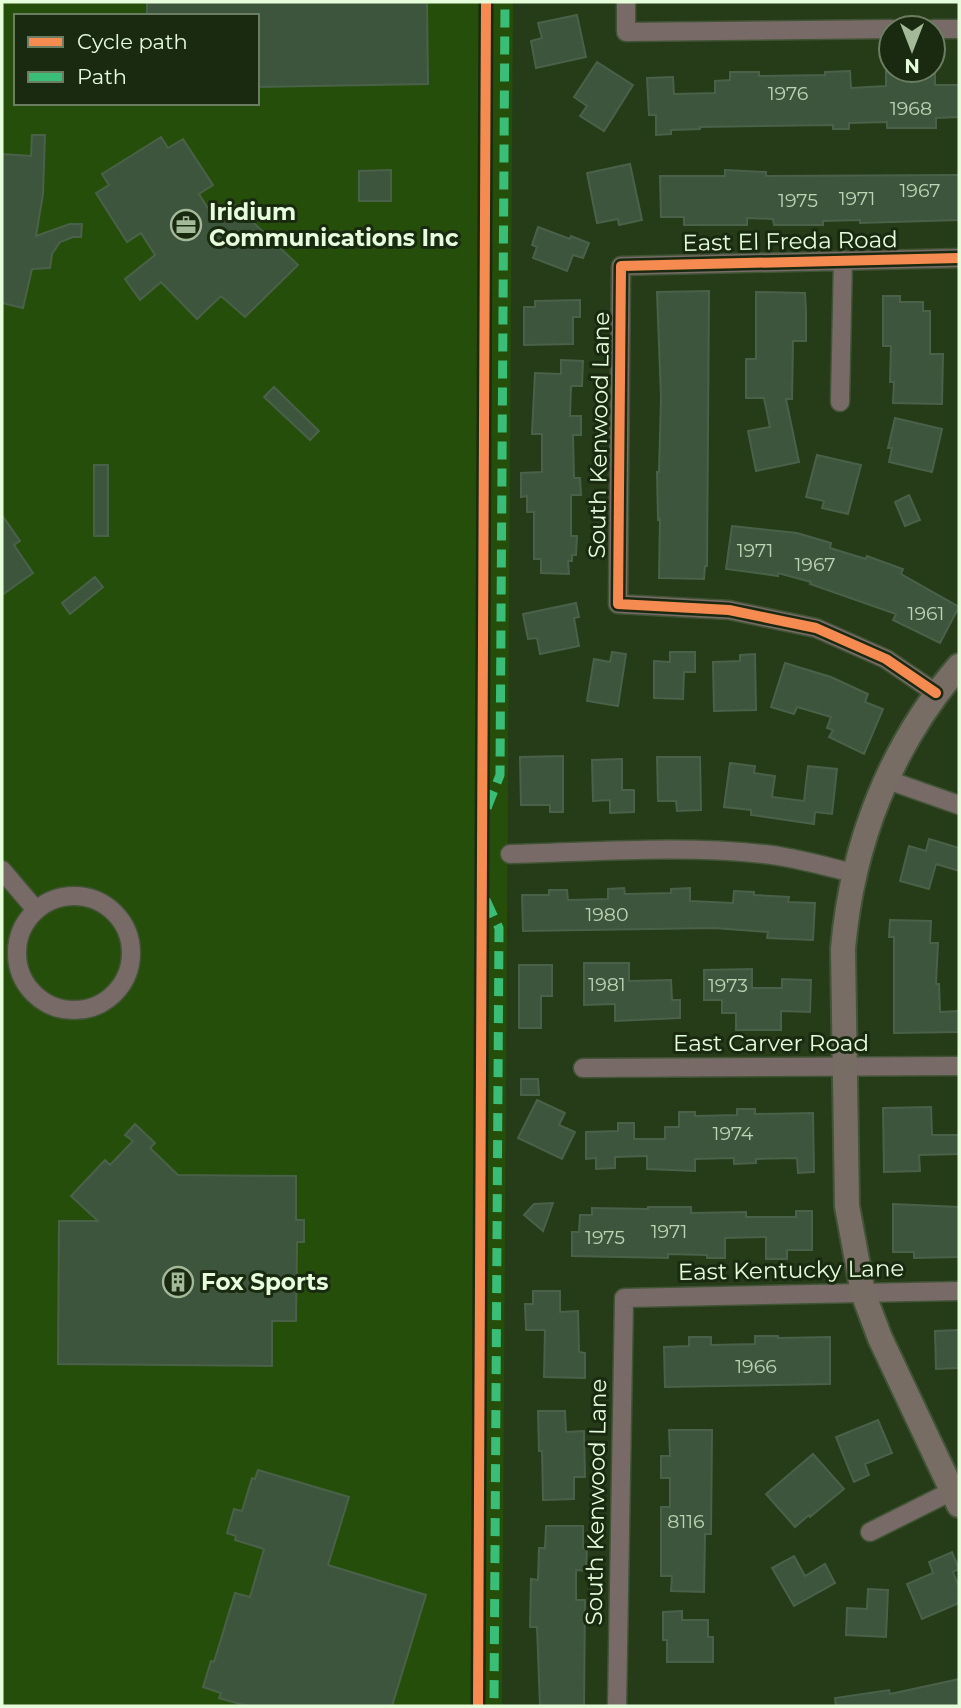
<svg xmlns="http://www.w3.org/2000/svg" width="961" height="1708" font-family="Montserrat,sans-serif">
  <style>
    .built { fill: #264e0b; fill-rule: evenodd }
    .building { fill: #3e553d; stroke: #4a6149; stroke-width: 2 }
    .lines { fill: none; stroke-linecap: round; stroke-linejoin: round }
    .street-casing { stroke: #425436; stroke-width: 21 }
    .secondary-casing { stroke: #425436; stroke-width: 28 }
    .street { stroke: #786b67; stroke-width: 18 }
    .secondary { stroke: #786d64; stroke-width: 24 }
    .quiet { stroke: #3abd76; stroke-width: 9; stroke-dasharray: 18 9; stroke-linecap: butt }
    .cycleway-casing { stroke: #192a11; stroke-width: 15 }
    .cycleway { stroke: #f68b52; stroke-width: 10 }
    .labels { text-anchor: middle; stroke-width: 6; stroke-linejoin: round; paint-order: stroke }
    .number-label { font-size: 19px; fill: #bcd3b4 }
    .poi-label { font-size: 23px; font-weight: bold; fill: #e6fddc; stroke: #192a11; text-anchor: start }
    .street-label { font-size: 23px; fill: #e6fddc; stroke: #192a11 }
  </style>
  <rect width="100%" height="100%" fill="#263b18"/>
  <path class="built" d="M2,2h511l-11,1704h-500zM16,16h241v87h-241z"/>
  <path class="building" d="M147,2h280l1,82 -171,3v-71h-110z
    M577,15l9,42 -50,11 -5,-27 11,-3 -4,-15z
    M597,62l36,23 -29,46 -24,-15 7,-10 -13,-9z
    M886,70h24v4h25v11h24v32l-23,1v10h-49v-6l-38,1v6h-16v-4l-133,2v2l-29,1v4l-15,1v-20h-7l-2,-37 26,-1 1,17 41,-1v-12l15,-1v-8h29v4l66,-1v-3l25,-1 1,17 35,-2z
    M32,135h13l-2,59 -7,42 34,-12h12l-1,13h-8l-13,5 -8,12 -2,14 -18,1 -9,39 -21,-5v-149l29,2z
    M161,137l7,11 15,-9 30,46 -14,9 15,24 21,-13 63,60 -53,52 -24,-21 -24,23 -36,-37 -21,18 -15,-21 30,-24 -14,-22 -14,9 -31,-49 13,-8 -7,-11z
    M630,164l12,56 -23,5 -1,-6 -21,4 -10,-50z
    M391,170v31h-32v-30z
    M725,170l41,2v4l193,-1v45l-99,3v-3l-37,1v4h-49l-1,-6 -26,-1v7h-63v-8h-23l-1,-41h65z
    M538,227l32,12 1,-3 18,7 -6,15 -10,-3 -6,16 -34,-13 4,-11 -5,-2z
    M709,291l-2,275h-2l-1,13 -45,-1 1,-59 -2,1 -1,-48h2l2,-74 -4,-106z
    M756,292l49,1 1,17v31h-13l-1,58h-6l13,63 -43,9 -8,-40 22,-4 -6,-29h-18v-39h10z
    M883,296h17v6h23v9h7v43h13l-1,50 -49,-1 1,-21h-4l1,-36h-8z
    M580,300v17h-7v27l-49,1v-38h11v-6z
    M561,360l22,1 -1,25h-11l-1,30h11v19h-8l1,43h6l1,17h-10v41h6l-1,19h-4v6h-4l1,13 -28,-1v-14h-7v-47h-7v-16l-6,1v-24l21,-1v-38h-10l3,-61 26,1z
    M274,387l45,44 -9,9 -46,-43z
    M895,418l47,11 -10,43 -43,-10 3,-14h-4z
    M817,455l44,10 -13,49 -26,-6 2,-7 -18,-4z
    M94,465h14v71h-14z
    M909,495l11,25 -15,6 -10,-24z
    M2,515l18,26 -6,4 19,28 -31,22z
    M732,526l65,7 34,10 -1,5 36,11 1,-3 36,13 -2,5 58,33 -19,36 -47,-23 3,-6 -86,-30 1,-2 -33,-9v3l-52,-7z
    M95,577l8,10 -33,27 -8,-11z
    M576,603l3,14 -5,1 5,28 -39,8 -3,-16 -9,1 -5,-25z
    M612,652l14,2 -8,52 -31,-5 7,-42 16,3z
    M670,652h25v20h-11l-1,27 -29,-1v-37l16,1z
    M755,654l1,56 -42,1 -1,-49 27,-1v-6z
    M785,663l46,14 37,17 -3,8 18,7 -19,45 -35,-17 4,-7 -6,-2 4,-11 -34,-10 -3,7 -23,-7z
    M563,756v56h-13v-7h-29l-1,-48z
    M657,757h43l1,53 -24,1 -1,-10h-18z
    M622,759v31h12v22l-24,1v-13l-17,1 -1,-41z
    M730,763l25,3 -1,7 21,3 -3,21 32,4 4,-35 29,3 -5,45 -17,-2 -1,12 -63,-9v-5l-27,-3z
    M929,839l30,9v23l-23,-7 -7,25 -29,-8 9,-35 17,5z
    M624,888l1,6 46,-1v-4l19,-1v13l43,2 1,-12 20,1v3l35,2 -1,5 27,1 -2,37 -46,-2 1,-6 -54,-4 -191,3 -1,-36h27v-5h18l1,10 40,-1v-10z
    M890,920l41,1 -1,22h8l-2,41h3l1,28 19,-1v21l-65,1v-96h-5z
    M584,963h45v18l42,-1 1,20h8v18l-65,3v-17l-31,1z
    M519,965h33v31h-11v32h-22z
    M752,969v19h30v-9l29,1 -1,32 -29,-1v19h-45v-17h-14v-13h-18v-30z
    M521,1079h17l1,16h-18z
    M537,1100l28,13 -6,12 16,7 -13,27 -44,-21z
    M931,1107l1,28h27v19l-40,1 1,16 -36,1 -1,-64z
    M737,1109h18v5l58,-1 1,59 -16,1 -1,-15 -41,1v4l-22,1v-6l-39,1v12l-48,-2v-13l-32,1v11l-19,1v-11l-10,1v-27l32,-1v-8h16v16h31v-12h14v-15h16v4l42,-1z
    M135,1124l20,19 -5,5 28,27 118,1v44h8v22h-7l-1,79h-24v45l-214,-2 1,-143h39l-27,-25 34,-36 5,5 23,-24 -8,-6z
    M553,1203l-10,28 -19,-16 10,-11z
    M893,1204l66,3v50l-45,1v-6h-21z
    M648,1207h43v6l55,-1v5h50v-6h16v39h-25v9h-21v-22l-41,1v20h-18v-3l-39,-1v4l-96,-2v-24h7l1,-17h12v-7l56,1z
    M533,1291h27v21l18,-1 1,41 6,1v25l-41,-1 1,-47h-19l-1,-26h8z
    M959,1330v38l-23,1 -1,-38z
    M755,1336h23v2l52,-1v47l-165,3 -1,-40 25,-1v-9h22v8l44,-1z
    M538,1411h27l1,21 18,-1 1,46h-11v22l-31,1 -1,-49h-3z
    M878,1420l14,33 -27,11 4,11 -15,7 -18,-45z
    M669,1430h43l-1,104h-6l-1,58 -33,-1 1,-15h-11v-69h9v-29h-9v-22h9z
    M813,1454l31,35 -34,28 -1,-2 -14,12 -29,-33z
    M258,1470l91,27 -21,68 98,30 -34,111h-145l-28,-8 2,-5 -18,-6 8,-26 3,1 21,-69 15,4 14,-48 -29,-9 1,-4 -9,-3 7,-24 8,2 10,-33 3,1z
    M546,1526h37v22h4l-1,23 -10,-1v30h9l-1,106h-44l-3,-79h-7l1,-48 7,1 1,-32h6z
    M952,1552l7,17 -6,3 6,15v16l-37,16 -15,-35 26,-11 -4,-11z
    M794,1556l11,20 20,-12 10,19 -41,23 -22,-38z
    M868,1589l20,1 -2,47 -40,-2 1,-27 20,1z
    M682,1611v9h26v17h5v25h-46v-22h-4v-28z
    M959,1679v27h-123l-1,-8 54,-8 1,4z"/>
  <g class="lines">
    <g class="street-casing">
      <path id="street" d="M626,2v30l265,-3
        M933,29h26
        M840,402l3,-142
        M936,693l-50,-34 -70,-31 -87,-18 -111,-6 3,-338 338,-8
        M885,779l74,26
        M510,854c84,-2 170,-9 254,0 30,3 60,12 89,19
        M2,870l34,40
        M17 953a57 57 0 1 1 114 0a57 57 0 1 1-114 0Z
        M583,1068l376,-2
        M870,1532l82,-41
        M617,1706l7,-408 335,-7"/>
    </g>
    <g class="secondary-casing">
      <path id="secondary" d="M959,666c-69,80 -107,178 -116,283l4,257 16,87 17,45 79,167"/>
    </g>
    <use href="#street" class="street"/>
    <use href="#secondary" class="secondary"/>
    <path class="quiet" d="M487,808l13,-33 5,-773
      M486,900l13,28 -5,778"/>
    <g class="cycleway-casing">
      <path id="cycleway" d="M936,693l-50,-34 -70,-31 -87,-18 -111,-6 3,-338 338,-8
        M478,1706l8,-1704"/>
    </g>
    <use href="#cycleway" class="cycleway"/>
  </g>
  <defs>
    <g id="office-ring" transform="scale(1.575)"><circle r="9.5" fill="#192a11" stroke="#a3b997" stroke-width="1.5"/><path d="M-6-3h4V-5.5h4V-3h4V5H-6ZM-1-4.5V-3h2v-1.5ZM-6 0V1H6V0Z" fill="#a3b997"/></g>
    <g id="building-ring" transform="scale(1.575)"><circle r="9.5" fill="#192a11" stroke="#a3b997" stroke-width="1.5"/><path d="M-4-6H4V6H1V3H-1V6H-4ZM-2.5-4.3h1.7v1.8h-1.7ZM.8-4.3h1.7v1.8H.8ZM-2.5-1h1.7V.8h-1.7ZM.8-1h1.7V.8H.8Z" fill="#a3b997"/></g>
  </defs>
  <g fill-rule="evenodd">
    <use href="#office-ring" x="186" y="225"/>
    <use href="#building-ring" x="178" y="1282"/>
  </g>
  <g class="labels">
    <g class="number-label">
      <text x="788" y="100">1976</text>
      <text x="911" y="115">1968</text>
      <text x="920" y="197">1967</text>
      <text x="857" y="205">1971</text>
      <text x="798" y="207">1975</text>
      <text x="755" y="557">1971</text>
      <text x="815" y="571">1967</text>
      <text x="926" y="620">1961</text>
      <text x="607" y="921">1980</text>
      <text x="607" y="991">1981</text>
      <text x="728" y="992">1973</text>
      <text x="733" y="1140">1974</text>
      <text x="669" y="1238">1971</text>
      <text x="605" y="1244">1975</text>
      <text x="756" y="1373">1966</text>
      <text x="686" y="1528">8116</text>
    </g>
    <g class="poi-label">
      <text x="209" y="220">Iridium<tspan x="209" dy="26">Communications Inc</tspan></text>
      <text x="201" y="1290">Fox Sports</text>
    </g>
    <g class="street-label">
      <text transform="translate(790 241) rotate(-1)" y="8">East El Freda Road</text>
      <text transform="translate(599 435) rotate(-89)" y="8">South Kenwood Lane</text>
      <text x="771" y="1051">East Carver Road</text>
      <text transform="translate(791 1270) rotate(-1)" y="8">East Kentucky Lane</text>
      <text transform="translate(596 1502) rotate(-89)" y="8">South Kenwood Lane</text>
    </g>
  </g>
  <rect width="961" height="1708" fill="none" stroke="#e6fddc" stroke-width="7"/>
  <rect x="14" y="14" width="245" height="91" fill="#192a11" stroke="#6b7e62" stroke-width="2"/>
  <rect x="28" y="37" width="35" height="10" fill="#f68b52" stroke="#6b7e62" stroke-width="2"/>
  <text x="77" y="49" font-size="21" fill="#e6fddc">Cycle path</text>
  <rect x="28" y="72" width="35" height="10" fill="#3abd76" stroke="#6b7e62" stroke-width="2"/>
  <text x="77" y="84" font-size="21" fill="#e6fddc">Path</text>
  <g transform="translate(912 49) rotate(180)"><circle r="33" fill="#192a11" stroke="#6b7e62" stroke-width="2"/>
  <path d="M0-5L12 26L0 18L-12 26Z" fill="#a3b997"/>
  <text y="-10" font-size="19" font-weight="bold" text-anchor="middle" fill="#e6fddc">N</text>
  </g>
</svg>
